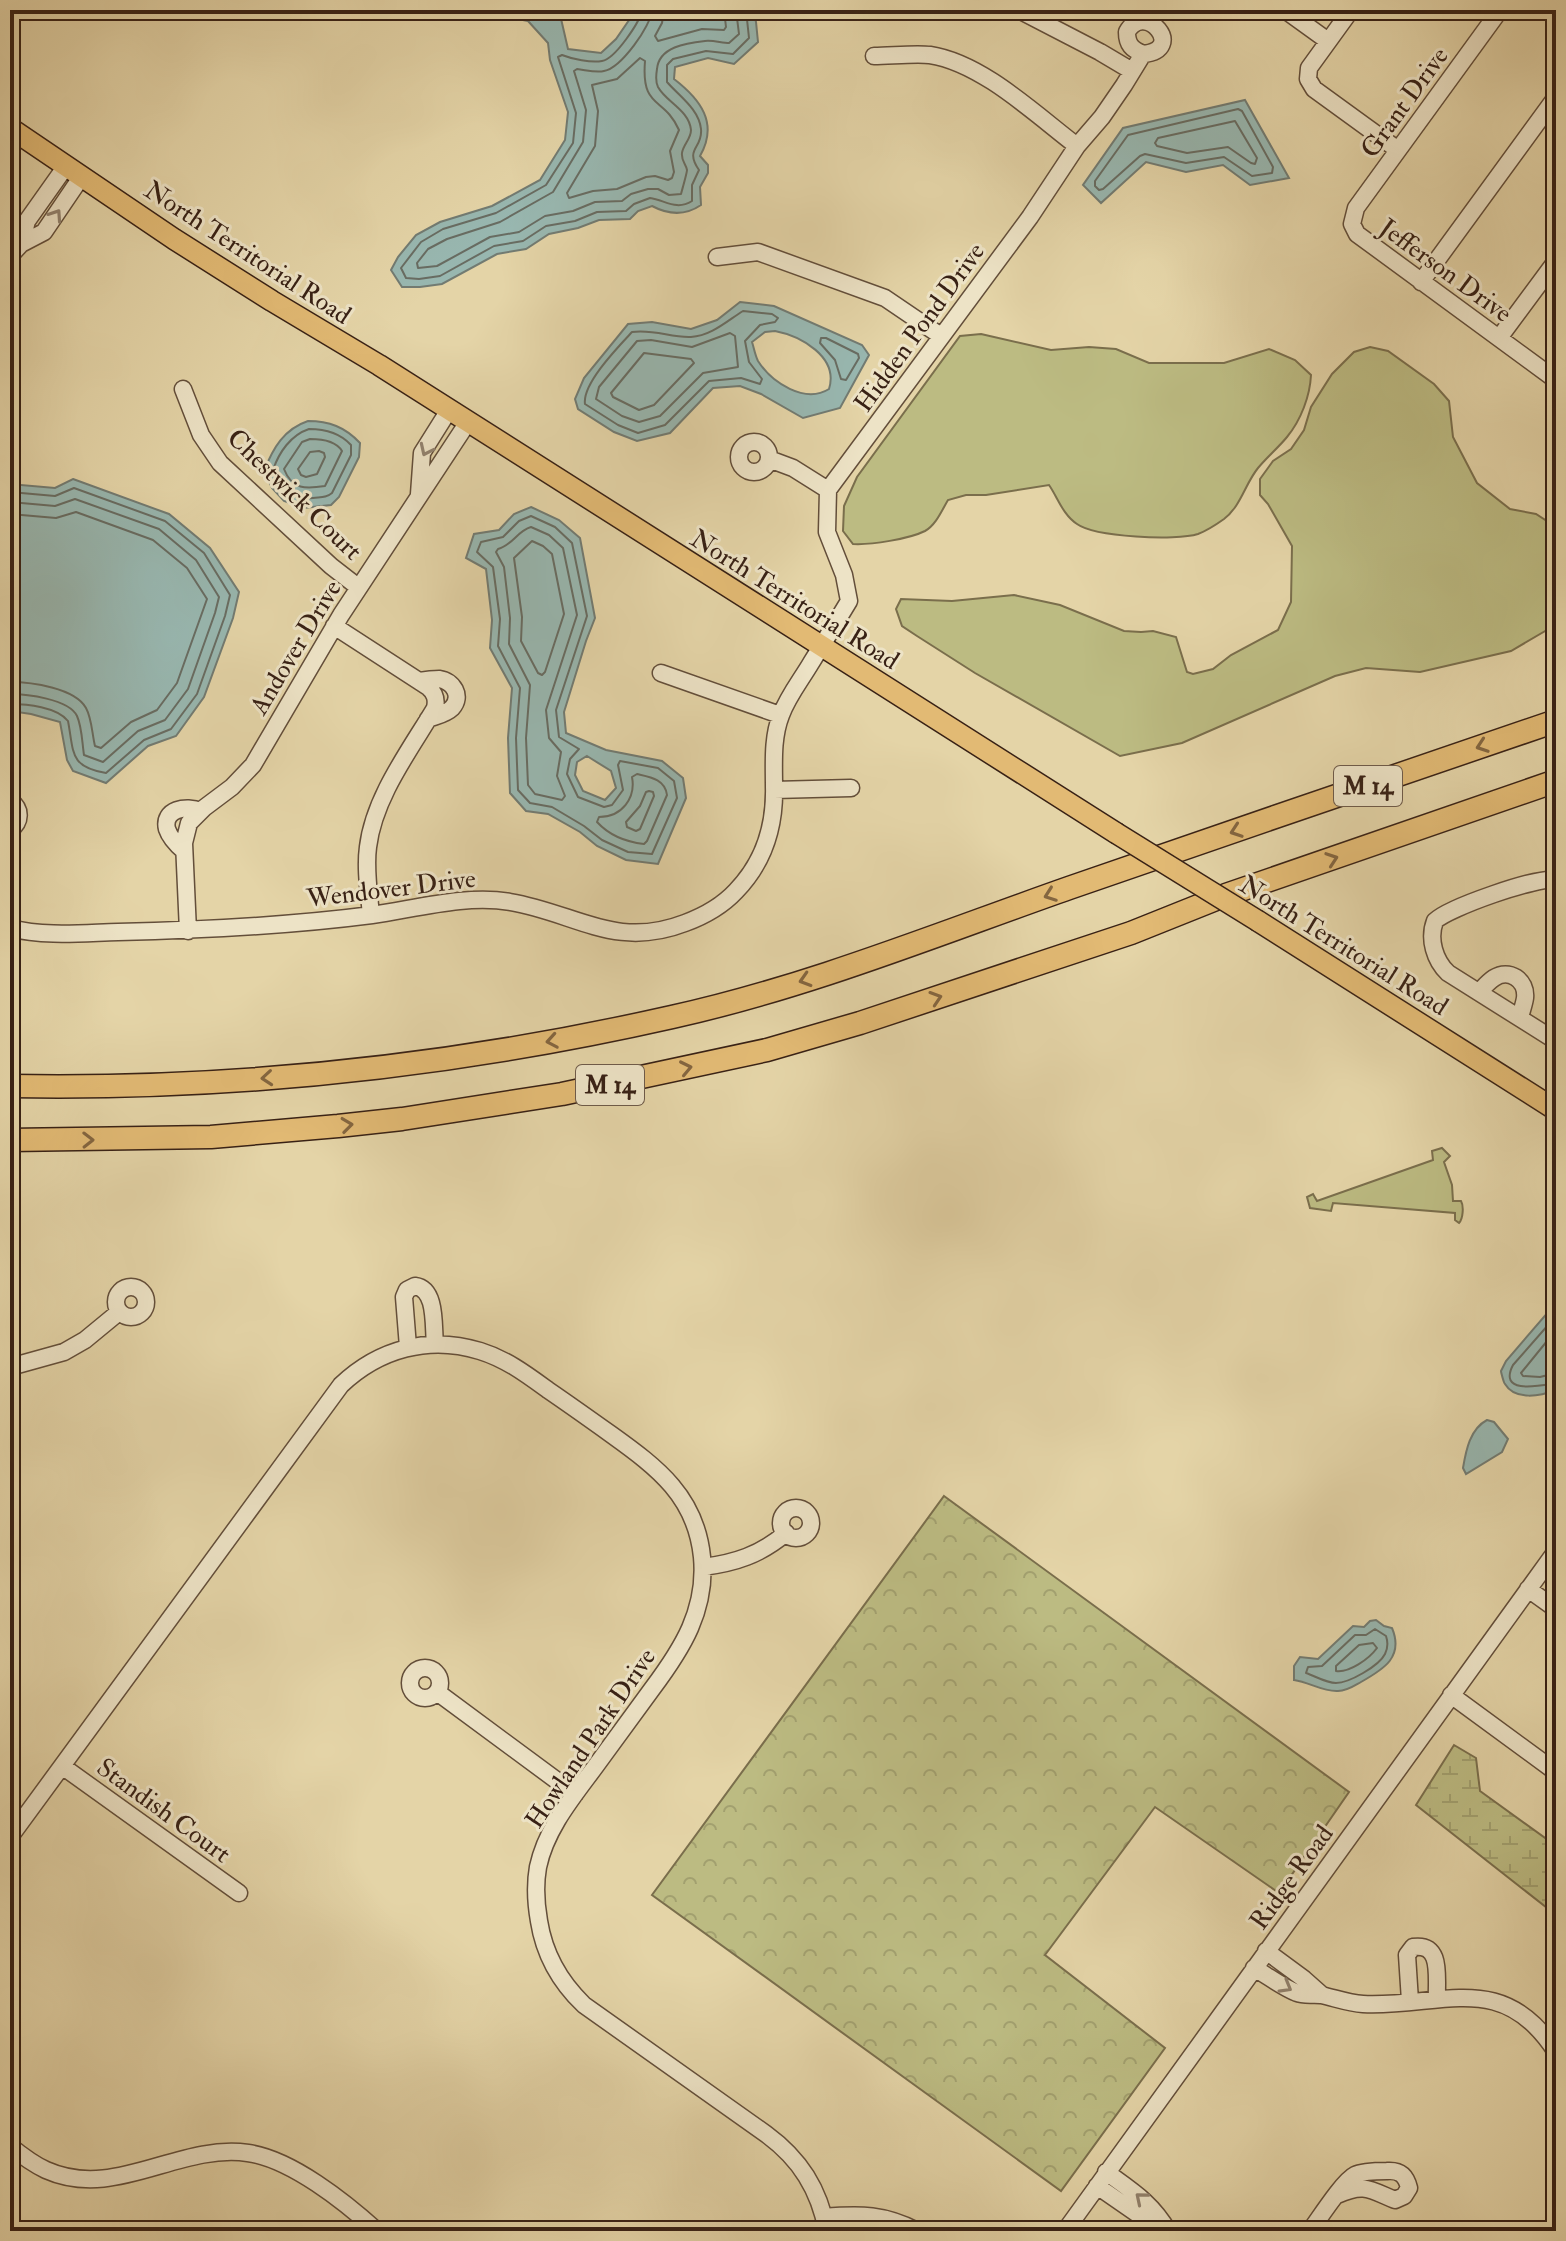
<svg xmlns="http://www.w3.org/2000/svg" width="1566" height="2241" font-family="'IM FELL Double Pica',serif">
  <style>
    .green { fill: #bcbb82; stroke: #7a6e4c; stroke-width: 2 }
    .forest { fill: url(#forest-crowns); stroke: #7a6e4c; stroke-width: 2 }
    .wetland { fill: url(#wetland-marsh); stroke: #7a6e4c; stroke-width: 2 }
    .water { fill: #98b7b0; stroke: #727b72; stroke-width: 2; fill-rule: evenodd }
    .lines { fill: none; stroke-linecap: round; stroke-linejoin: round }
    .shore { stroke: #686c62; stroke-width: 2 }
    .minor-casing { stroke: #634e3a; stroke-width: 19 }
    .major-casing { stroke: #382115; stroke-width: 23 }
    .highway-casing { stroke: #382115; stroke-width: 25 }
    .minor { stroke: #ede3c6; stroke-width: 16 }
    .major { stroke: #e2ba74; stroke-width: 20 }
    .highway { stroke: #e2ba74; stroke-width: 22 }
    .major-bridge-casing { stroke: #382115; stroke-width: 23; stroke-linecap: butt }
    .major-bridge { stroke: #e2ba74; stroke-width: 20 }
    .oneway { stroke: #92826e }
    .oneway2 { stroke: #846640 }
    .labels { text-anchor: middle; stroke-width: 6; stroke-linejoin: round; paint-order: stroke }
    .shield { fill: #ede3c6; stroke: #6e5b4a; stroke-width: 2 }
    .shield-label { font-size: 24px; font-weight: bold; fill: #382115 }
    .street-label { font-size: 26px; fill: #382115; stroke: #ede3c6 }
  </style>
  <defs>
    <pattern id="forest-crowns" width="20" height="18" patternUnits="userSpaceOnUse" patternTransform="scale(2)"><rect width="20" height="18" fill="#bcbb82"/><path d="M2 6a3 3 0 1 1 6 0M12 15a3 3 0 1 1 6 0" fill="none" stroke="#a2a06f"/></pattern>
    <pattern id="wetland-marsh" width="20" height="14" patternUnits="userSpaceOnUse" patternTransform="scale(2)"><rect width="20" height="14" fill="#bcbb82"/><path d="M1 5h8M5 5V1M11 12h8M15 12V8" fill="none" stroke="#a2a06f"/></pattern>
  </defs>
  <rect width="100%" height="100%" fill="#e4d4a7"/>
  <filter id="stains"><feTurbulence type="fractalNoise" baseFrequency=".0025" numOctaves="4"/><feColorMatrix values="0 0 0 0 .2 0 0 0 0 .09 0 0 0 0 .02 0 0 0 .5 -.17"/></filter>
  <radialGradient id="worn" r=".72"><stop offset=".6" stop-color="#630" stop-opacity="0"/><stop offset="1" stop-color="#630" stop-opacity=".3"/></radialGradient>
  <path class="green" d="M981,334l70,16 38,-3 27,2 33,14h75l45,-14 26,11 16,15c-1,21 -10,45 -24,62 -9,11 -20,20 -29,31 -13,16 -17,38 -34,51 -7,5 -18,12 -26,15 -22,7 -103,3 -121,-10 -14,-9 -19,-26 -28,-39l-63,10h-20l-18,5c-6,10 -12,25 -23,31 -16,8 -54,14 -72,13l-10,-13 1,-25 13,-29 103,-141z
    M1370,347l18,4 46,33 15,17 4,36 24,46 33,26 26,5 20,13v97l-4,3 -41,24 -91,21 -54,-4 -31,8 -153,67 -62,13 -145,-83 -58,-37 -15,-10 -6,-17 5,-10 51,2 62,-6 46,10 64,26 17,1 12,-1 23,6 11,35 6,2 20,-5 18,-14 47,-25 13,-28 1,-56 -24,-42 -8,-9v-16l13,-18 18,-12 13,-19 7,-23 21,-33 22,-22z
    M1442,1148l8,8 -6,6 8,23 1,16h8c3,5 2,18 -2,22l-4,-3v-7l-122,-10 -2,8 -21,-3 -3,-11 6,-3 4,7 116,-41 -1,-9z"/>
  <path class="forest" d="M944,1496l405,296 -70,101 -124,-86 -110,148 120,93 -104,143 -409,-296z"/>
  <path class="wetland" d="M1454,1745l22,13 4,33 72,52 4,9v63l-140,-110z"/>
  <path class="water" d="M492,10h67l9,39 33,4 15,-14 20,-29h117l3,12 2,20 -24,22 -26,-6 -33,9 -1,12c26,20 45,44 26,77l8,9v8l-8,14 1,18c-16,11 -32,10 -49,1l-14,5 -8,8 -31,1 -21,8 -29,6 -23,15 -29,5 -55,30 -22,3h-18l-11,-17 7,-13 18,-22 24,-13 52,-16 48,-26 25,-40 3,-28 -18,-52 -2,-17 -20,-22 -27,-5z
    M1245,100l44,78 -39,7 -27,-20 -37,7 -40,-10 -45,41 -18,-18 40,-57z
    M740,302l34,4 88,39 7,10 -29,53 -37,10 -42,-24 -21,-8 -27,2 -43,45 -33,8 -23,-9 -36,-23 -3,-10 9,-21 44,-54 24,-2 39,7 26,-9zM775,331c26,5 64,26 54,58 -24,15 -57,-6 -71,-28 -3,-6 -4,-13 -6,-19l13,-10z
    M308,421c21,0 37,6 52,22l-1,14 -20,40 -8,8 -28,3 -19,-7 -12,-13 -8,-17c9,-23 20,-42 44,-50z
    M73,479l96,35 41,34 29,44 -6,26 -29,79 -28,39 -28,10 -42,37 -33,-12 -6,-11 -7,-38 -29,-8 -21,-3v-227l45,4z
    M531,507l28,13 21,18 15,80 -9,23 -22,71 2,21 40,17 56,11 21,17 3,20 -28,66 -32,-4 -29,-14 -17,-14 -32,-18 -22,-3 -16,-18 -2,-55 4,-50 -22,-40 2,-28 -6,-51 -20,-11 8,-24 25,-4 15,-16zM587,756l24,15 5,17 -11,12 -22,-9 -8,-16 2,-13z
    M1556,1307v83c-15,6 -41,11 -51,-6 -1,0 -4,-12 -4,-13l5,-10 43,-50z
    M1487,1420l7,2 14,17 -6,13 -36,22 -3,-6c3,-18 7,-39 24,-48z
    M1376,1620l8,6 8,2c12,29 -8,41 -31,54 -7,4 -14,9 -23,9 -15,1 -29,-9 -44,-11v-14l6,-9 18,2 35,-33 11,1 6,-6z"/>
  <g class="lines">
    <path class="shore" d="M642,10c-2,12 -27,49 -40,51 -11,2 -30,-2 -40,-6l-4,2 18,56 -3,30 -27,42 -50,28 -53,16 -22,13 -20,26 5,10 13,1 21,-3 54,-30 29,-5 23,-15 29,-5 22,-9 29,-1 8,-7 16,-6c15,2 26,13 42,3v-16l7,-15c-15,-22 4,-21 2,-41 -2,-20 -22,-33 -34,-47v-17l6,-6 33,-8 27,3 16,-16 -3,-28
      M652,10c-1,16 -31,58 -48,61 -8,2 -18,-1 -27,-2l-3,2 12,39 -3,32 -30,50 -53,30 -53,17 -19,10 -11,14 1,5 19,-2 53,-29 29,-5 26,-16 28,-5 22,-9 27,-1 9,-7 17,-5h10l11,6 12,-1c1,-4 6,-21 6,-24 -1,-6 -6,-9 -5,-17 1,-8 9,-14 9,-23 -2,-20 -25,-28 -33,-43 -3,-6 -2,-12 -1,-18 2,-22 29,-26 48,-28 8,-1 17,2 24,2l10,-9 -3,-24
      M664,10l-2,13 -7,13 3,5 44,-12 22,1 2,-3 -2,-17
      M640,58l5,3c-4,49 19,35 34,69l-9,21 4,21 -2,6 -4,2 -13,-4 -9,1 -29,12 -24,2 -24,7 -2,-5 28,-47 3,-35 -6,-26 25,-6z
      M1238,109l4,2 31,56 -1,6 -20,3 -28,-19 -38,6 -41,-9 -5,2 -37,33 -4,1 -4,-4v-5l33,-46z
      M1235,121l22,37 -2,6 -4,-1 -23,-16 -41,6 -30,-7 -2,-3 3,-5z
      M743,311l29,3 6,4 -3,4 -15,3 -15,16 4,21 13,17 -2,5 -19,-6 -32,3 -44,44 -27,8 -20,-8 -33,-21c-3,-20 33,-57 47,-72 23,-3 39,6 59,5 20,-1 36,-16 52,-26z
      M730,333l5,3 3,31 -35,6 -43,43 -21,6 -17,-6 -26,-17 3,-12 38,-46 14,-1 41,7z
      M821,338h5l32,16 1,4 -13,22 -5,-1 -6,-19 -15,-17z
      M644,353l47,6 3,4 -40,42 -15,5 -26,-13 -2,-4z
      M309,429c16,0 31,4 42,16v10l-19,38c-6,5 -11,4 -19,5 -21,3 -32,-9 -40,-28 6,-18 18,-35 36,-41z
      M310,439c11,0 26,2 32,12l-17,35c-19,3 -33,4 -41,-17l18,-27z
      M319,451l5,2 1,4 -8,17 -11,3 -5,-2 -3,-6 12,-17z
      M10,492l45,4 19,-8 91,33 39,32 26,42 -5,21 -28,78 -26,35 -27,11 -38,33c-37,-6 -32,-21 -38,-52 -11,-14 -41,-17 -58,-17
      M10,502l45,4 20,-7 84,30 37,31 23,37 -4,16 -27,76 -23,31 -27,11 -35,31 -19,-7c-2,-13 -2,-28 -7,-39 -8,-17 -51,-22 -67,-22
      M10,514l46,4 20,-6 77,28 34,28 20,31 -30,84 -20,27 -26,12 -30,26 -6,-2c-3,-12 -3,-27 -9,-38 -11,-20 -55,-26 -76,-26
      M531,516l24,11 17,16 15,73 -31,94 3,27 20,12 -9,10 -3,15 11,23 26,10 8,-2 11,-15 -5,-25 2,-4 38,7 16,13 3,17 -25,56 -24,-2 -26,-12 -18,-14 -32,-19 -22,-4 -12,-13 -2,-52 4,-50 -22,-42 2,-27 -7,-52 -16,-15 4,-10 22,-5 16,-16z
      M531,527l18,8 14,13 14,67 -31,95 3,28 12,14 -4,24 8,20 -3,4 -27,-6 -7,-9 -2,-47 4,-53 -21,-41 1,-26 -6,-51 -8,-15 2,-3c15,-4 19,-18 33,-22z
      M532,541l11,5 9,8 12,60 -19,58 -3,3 -4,-2 -17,-32 1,-24 -8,-59z
      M637,774c13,3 28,5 30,21l-20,46 -3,3c-18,-2 -35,-9 -47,-22l2,-5c23,0 37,-19 33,-40z
      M649,791l4,1 1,4 -14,33 -4,2 -9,-4 -1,-5 14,-16 6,-14z
      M1556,1316l-43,49c-16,31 30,20 43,18
      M1556,1330l-35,43 2,3 17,1 16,-4
      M1375,1629l11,7c2,6 2,12 -1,18 -6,12 -36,29 -49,29 -10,0 -21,-7 -30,-10l2,-6 14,-1 33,-31h11z
      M1373,1643l4,5c-8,11 -28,25 -41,23v-5l23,-21z"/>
    <g class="minor-casing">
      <path id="minor" d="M1019,10l81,42 32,19
        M1285,10l43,31
        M1351,10l-42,58 -1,11 6,10 84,61
        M1500,10l-144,198 -4,16 5,10 199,146
        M874,56c16,0 42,-3 56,-1 52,8 105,59 147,91
        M21,244l6,-23 39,-55
        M10,256l11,-12 23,-12 38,-56
        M717,257l41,-5 127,46 56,38
        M1421,282l135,-185
        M1499,338l57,-77
        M183,389l18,46 19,28 111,103 27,21
        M739 457a15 15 0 1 1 30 0a15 15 0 1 1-30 0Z
        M769,459l24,9 35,22
        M419,494l3,-41 27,-43
        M334,626l94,61c7,6 9,12 7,21 -25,42 -61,89 -67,139 -3,22 1,46 3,68
        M661,673l119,42
        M419,681c6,-1 13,-2 20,-2 14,2 24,17 13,29 -6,6 -16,8 -24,11
        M774,790l77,-2
        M10,801c12,8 11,21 0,29
        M184,851c-7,-6 -14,-13 -17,-22 -5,-20 20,-24 33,-18
        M1556,880c-18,-4 -108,28 -121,41 -7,18 0,40 13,52l108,68
        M10,928c35,9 72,5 108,4 85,-2 169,-6 254,-17 43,-6 95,-21 138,-13 66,11 105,48 175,21 19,-7 37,-17 51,-32 28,-29 39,-65 38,-104 0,-24 -2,-49 7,-72 7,-19 20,-35 30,-52 13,-21 26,-42 38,-62l-5,-26 -17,-43 1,-42 202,-273 47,-71 25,-29 22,-32 19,-31c44,-4 2,-54 -16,-22 0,13 5,17 16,22
        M188,931l-4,-88 5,-20 15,-15 28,-21 21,-22 88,-150 127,-193
        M1479,992c4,-4 9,-10 15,-14 15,-10 33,2 31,20 -1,7 -4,14 -5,20
        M116 1302a15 15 0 1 1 30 0a15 15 0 1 1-30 0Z
        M408,1347l-4,-50 3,-7 8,-4c22,3 18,40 20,58
        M10,1367l54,-15 21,-12 34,-28
        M781 1523a15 15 0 1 1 30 0a15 15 0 1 1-30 0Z
        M703,1567c32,-4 57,-12 83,-34
        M1528,1589l28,20
        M410 1683a15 15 0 1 1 30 0a15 15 0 1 1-30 0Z
        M437,1692l138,102
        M1451,1695l105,77
        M62,1766l177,127
        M10,1837l331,-452c38,-36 88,-50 139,-34 26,8 46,23 68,39 22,15 43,30 64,45 46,33 84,62 90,122 5,53 -20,92 -50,132 -19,26 -38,52 -57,78 -23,31 -49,62 -57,100 -3,17 -2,37 1,54 5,32 21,61 45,84l182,129c34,25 53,55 61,97
        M1266,1951l38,28 18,16
        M1254,1968c14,8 28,19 43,25 7,3 16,1 24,2 14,3 27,8 42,9 78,4 139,-36 193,48
        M1410,2001l-3,-46 6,-8c30,-4 23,30 24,52
        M10,2146c11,9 23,18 36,24 69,31 132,-27 202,-17 43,6 97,49 129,78
        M1106,2172c26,19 46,31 62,59
        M1097,2186l65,45
        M824,2217c37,-3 60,-3 93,14
        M1065,2231l491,-680
        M1310,2231c9,-12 33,-50 45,-56 8,-4 22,-4 32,-4 13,-1 19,4 22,17l-5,8 -9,4c-26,-11 -31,-17 -58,-5"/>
    </g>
    <g class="major-casing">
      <path id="major" d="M10,128l164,111 98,62 107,64 737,468
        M1258,921l298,189"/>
    </g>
    <g class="highway-casing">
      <path id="highway" d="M10,1086c222,4 445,-20 662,-69 136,-30 266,-83 397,-129 162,-56 325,-112 487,-167
        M10,1140l201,-3 127,-11 64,-7 160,-25 205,-44 93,-27 271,-90 95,-38 330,-114"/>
    </g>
    <use href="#minor" class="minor"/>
    <use href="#major" class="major"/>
    <use href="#highway" class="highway"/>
    <g class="major-bridge-casing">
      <path id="major-bridge" d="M1116,833l142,88"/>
    </g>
    <use href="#major-bridge" class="major-bridge"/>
  </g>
  <defs><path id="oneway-chevron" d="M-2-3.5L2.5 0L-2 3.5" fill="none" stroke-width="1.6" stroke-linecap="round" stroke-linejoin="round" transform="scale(2)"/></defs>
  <g class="oneway">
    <use href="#oneway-chevron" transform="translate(56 215) rotate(-56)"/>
    <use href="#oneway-chevron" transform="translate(426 450) rotate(115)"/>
    <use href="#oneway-chevron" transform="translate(1286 1987) rotate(30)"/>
    <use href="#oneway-chevron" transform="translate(1141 2198) rotate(-140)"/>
  </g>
  <g class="oneway2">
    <use href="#oneway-chevron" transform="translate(1482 746) rotate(161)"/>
    <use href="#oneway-chevron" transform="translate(1236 831) rotate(161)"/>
    <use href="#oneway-chevron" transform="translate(1332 859) rotate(-19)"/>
    <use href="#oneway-chevron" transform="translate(1050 895) rotate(160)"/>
    <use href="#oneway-chevron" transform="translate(805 980) rotate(163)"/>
    <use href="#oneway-chevron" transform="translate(936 998) rotate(-18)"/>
    <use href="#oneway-chevron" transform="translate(552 1041) rotate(170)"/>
    <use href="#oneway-chevron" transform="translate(686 1068) rotate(-12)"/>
    <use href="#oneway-chevron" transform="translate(267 1078) rotate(175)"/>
    <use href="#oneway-chevron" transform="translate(347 1125) rotate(-7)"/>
    <use href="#oneway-chevron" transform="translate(88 1140) rotate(-1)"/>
  </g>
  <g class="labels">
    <g class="shield">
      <rect x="1334" y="766" width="68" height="40" rx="6"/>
      <rect x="576" y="1065" width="68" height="40" rx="6"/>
    </g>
    <g class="shield-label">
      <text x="1368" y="794">M 14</text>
      <text x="610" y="1093">M 14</text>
    </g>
    <g class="street-label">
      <text transform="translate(1404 102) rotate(-54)" y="9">Grant Drive</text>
      <text transform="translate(248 252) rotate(33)" y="9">North Territorial Road</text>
      <text transform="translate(1446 270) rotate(36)" y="9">Jefferson Drive</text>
      <text transform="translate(919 327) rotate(-54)" y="9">Hidden Pond Drive</text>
      <text transform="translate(295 494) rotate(44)" y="9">Chestwick Court</text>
      <text transform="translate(795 599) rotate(32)" y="9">North Territorial Road</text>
      <text transform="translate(295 647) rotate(-59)" y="9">Andover Drive</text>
      <text transform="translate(391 888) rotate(-7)" y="9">Wendover Drive</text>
      <text transform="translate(1344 945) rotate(32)" y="9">North Territorial Road</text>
      <text transform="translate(590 1738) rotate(-56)" y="9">Howland Park Drive</text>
      <text transform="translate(164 1810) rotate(36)" y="9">Standish Court</text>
      <text transform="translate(1291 1877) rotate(-54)" y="9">Ridge Road</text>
    </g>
  </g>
  <rect width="1566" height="2241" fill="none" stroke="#e4d4a7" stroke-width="40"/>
  <rect x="12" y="12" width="1542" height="2217" fill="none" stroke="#382115" stroke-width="4"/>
  <rect x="20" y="20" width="1526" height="2201" fill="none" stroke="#382115" stroke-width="2"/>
  <rect width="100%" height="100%" filter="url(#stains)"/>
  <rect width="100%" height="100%" fill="url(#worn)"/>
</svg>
